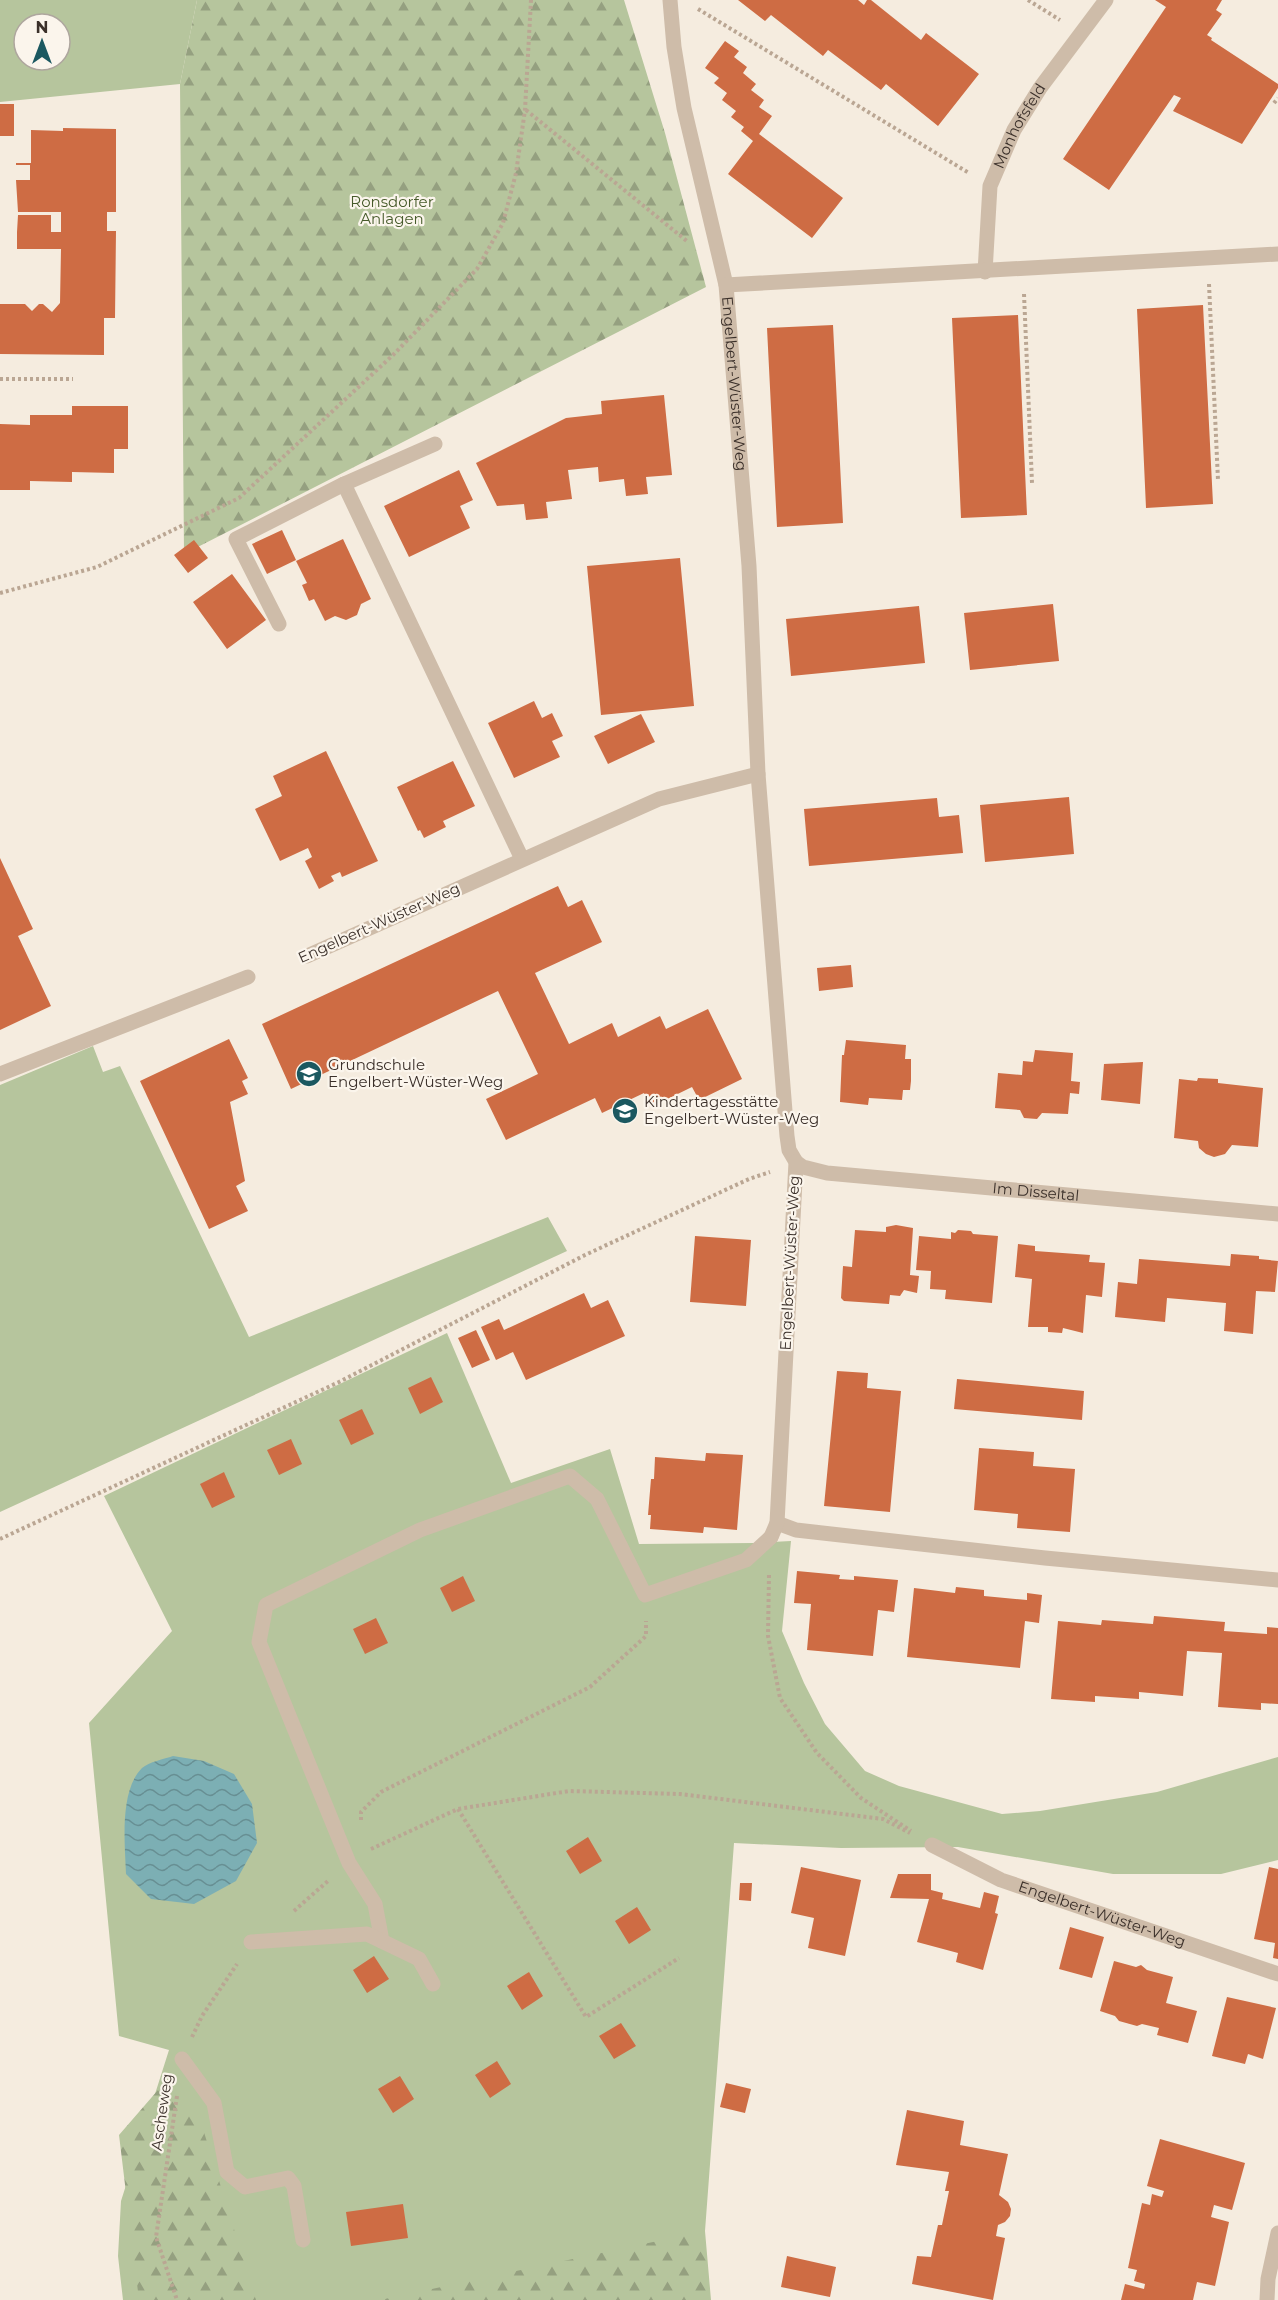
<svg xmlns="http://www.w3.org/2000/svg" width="1278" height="2300" font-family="Montserrat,sans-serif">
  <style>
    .green { fill: #b6c59d; fill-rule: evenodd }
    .forest { fill: url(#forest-firs) }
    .water { fill: url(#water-waves) }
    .building { fill: #ce6c44 }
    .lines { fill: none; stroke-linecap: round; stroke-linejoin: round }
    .path { stroke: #baa693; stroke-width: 4; stroke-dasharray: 3 3; stroke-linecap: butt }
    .lane { stroke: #cebca9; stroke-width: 15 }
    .street { stroke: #cebca9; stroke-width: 15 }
    .labels { text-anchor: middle; stroke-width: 4.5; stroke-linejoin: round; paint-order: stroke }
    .street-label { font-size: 15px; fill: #3b302a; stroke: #fbf5ec }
    .park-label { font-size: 15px; fill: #475b2b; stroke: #fbf5ec }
    .poi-label { font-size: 15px; fill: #3b302a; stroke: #fbf5ec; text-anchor: start }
  </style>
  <defs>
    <pattern id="forest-firs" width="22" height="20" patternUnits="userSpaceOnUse" patternTransform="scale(1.5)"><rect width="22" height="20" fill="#b6c59d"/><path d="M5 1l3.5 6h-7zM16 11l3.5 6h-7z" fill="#95a080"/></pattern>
    <pattern id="water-waves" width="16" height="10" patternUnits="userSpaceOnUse" patternTransform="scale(1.5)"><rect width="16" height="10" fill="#7cafb4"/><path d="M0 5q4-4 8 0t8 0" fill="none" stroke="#678f93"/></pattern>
  </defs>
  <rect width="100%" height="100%" fill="#f5ecdf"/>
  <path class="green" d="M0,0h197l-17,84 -180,18zM24,24h36v36h-36z
    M93,1046l10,26 17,-6 129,271 299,-120 19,34 -567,261v-427z
    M447,1333l64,150 99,-34 29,95 114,-1 38,-2 -9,90 22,52 21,41 40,47 34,15 103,28 38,-3 117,-19 121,-35v103l-57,14h-108l-155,-27 -117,1 -107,-5 -29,388 -7,69h-575l-5,-44 3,-55 48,-151 -50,-14 -30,-313 83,-92 -68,-135z"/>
  <path class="forest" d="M197,0h427l41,133 41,154 -522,267 -4,-470z
    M158,2090l36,10 62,200h-117l-20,-165z
    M705,2231l6,69h-331z"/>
  <path class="water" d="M173,1756l31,5 30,13 18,30 5,39 -21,38 -42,23 -43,-5 -25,-25c-1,-30 -7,-83 16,-106 7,-6 22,-9 31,-12z"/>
  <path class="building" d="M738,0h120l6,5 3,-5h4l50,40 5,-7 53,41 -41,52 -52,-42 -5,6 -53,-40 -5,6 -52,-41 -6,6z
    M1155,0h67l-6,10 6,4 -15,21 5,3 -1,2 67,44v4l-36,56 -69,-33 8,-13 -7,-3 -65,95 -46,-31 103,-152z
    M725,41l14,10 -5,6 13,10 -4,6 13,11 -5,6 13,10 -5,7 13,9 -13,18 84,64 -31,40 -84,-64 25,-33 -12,-10 3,-4 -13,-10 5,-6 -14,-11 5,-7 -13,-10 5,-5 -14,-10z
    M0,104h14v32h-14z
    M63,128l53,1v83h-9v19h9l-1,87h-11v37l-104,-1v-50h25l7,7 7,-7h4l9,8 8,-9 1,-54h-44v-17l1,-17h33v17h10v-20h-43l-2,-32h14v-15h-14v-2h15v-33l32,1z
    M1203,305l10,199 -67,4 -9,-199z
    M1018,315l9,200 -66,3 -9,-200z
    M833,325l10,198 -66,4 -10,-199z
    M664,395l8,80 -26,2 2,17 -22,2 -2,-17 -25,3 -1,-15 -30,3 4,29 -26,3 2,16 -22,2 -2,-16 -27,2 -21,-43 90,-45 36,-4 -1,-13z
    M72,406h56v43h-14v24l-42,-1v10l-42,-1v9h-30v-66l30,1v-10h42z
    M459,470l14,30 -13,6 10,22 -61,29 -25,-51z
    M282,530l14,30 -29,14 -15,-30z
    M343,539l28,60 -10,5 -4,11 -11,5 -11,-4 -10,5 -11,-22 -5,2 -7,-16 5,-2 -11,-22z
    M194,540l14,18 -20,15 -14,-18z
    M680,558l14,148 -93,9 -14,-149z
    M232,574l34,46 -39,29 -34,-47z
    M1053,604l6,57 -89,9 -6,-57z
    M919,606l6,57 -134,13 -5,-57z
    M534,701l8,17 10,-5 11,23 -11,5 8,16 -46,21 -26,-55z
    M641,714l14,28 -47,22 -14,-28z
    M326,751l52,110 -36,16 -2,-5 -9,4 3,5 -15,8 -14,-28 7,-4 -4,-9 -28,13 -25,-52 27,-13 -9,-20z
    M453,761l22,45 -32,15 3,6 -22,11 -4,-8 -2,1 -21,-44z
    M1069,797l5,57 -89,8 -5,-57z
    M937,798l2,19 20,-2 4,38 -154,13 -5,-57z
    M0,858l33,71 -15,7 33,70 -51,24z
    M558,886l10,21 14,-7 20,42 -67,31 34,71 43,-21 6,14 42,-21 6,13 42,-20 34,70 -43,21 -7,-13 -41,20 -7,-14 -42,20 -7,-15 -89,42 -20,-41 52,-25 -40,-83 -207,98 -29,-65z
    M851,965l2,22 -34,4 -2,-23z
    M229,1039l19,39 -6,3 6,13 -18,8 15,79 -9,5 12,25 -39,18 -69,-148z
    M846,1040l60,5 -1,14h6v22l-1,9h-7l-1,10 -33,-2 -1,7 -28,-3 2,-47h2z
    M1035,1050l38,3 -2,28 9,1 -1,12 -9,-1 -2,21 -26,-1 -5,6 -13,-1 -4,-8 -25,-2 3,-35 24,2 1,-14 10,1z
    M1143,1062l-3,42 -39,-4 3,-36z
    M1198,1078l20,1v4l45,5 -5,59 -26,-2 -7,9 -11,3 -8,-3 -7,-6 -1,-7 -24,-3 5,-59 18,2z
    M896,1225l17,3 -3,47 9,1 -2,17 -13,-3 -4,6 -10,-1 -1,9 -45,-3 -3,-3 2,-32 9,1 3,-37 31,2v-5z
    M958,1230l13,1 2,3 25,2 -6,67 -47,-4 1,-9 -16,-1 1,-18 -15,-1 3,-34 32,3v-7l4,1z
    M695,1236l56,4 -5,66 -56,-4z
    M1018,1244l17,2v5l55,4 -1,7 16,1 -3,34 -16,-2 -3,38 -20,-5 -1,5 -14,-1v-5h-20l4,-48 -17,-2z
    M1231,1254l28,2v3l19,2 -3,31 -19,-1 -3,43 -29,-3 2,-28 -59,-5 -2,24 -50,-5 3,-35 19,2 2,-25 91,7z
    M584,1293l7,15 17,-8 17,36 -99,44 -13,-28 -17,8 -15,-33 18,-8 5,11z
    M476,1330l14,30 -18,8 -14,-30z
    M837,1371l31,2 -1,15 34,3 -11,121 -66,-6z
    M431,1377l12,25 -23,12 -12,-26z
    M957,1379l127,12 -2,29 -128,-11z
    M362,1409l12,25 -23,11 -12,-25z
    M291,1439l11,25 -23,11 -12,-25z
    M979,1448l55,4 -1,14 42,3 -5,63 -53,-4 1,-14 -44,-4z
    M706,1453l37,2 -6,75 -33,-3 -1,6 -53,-4 1,-14h-3l3,-36h3l1,-22 50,4z
    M224,1472l11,25 -23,11 -12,-24z
    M797,1571l43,4 -1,4 15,1v-4l44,4 -4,32 -16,-2 -5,46 -66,-6 4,-46 -17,-1z
    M463,1576l12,25 -23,11 -12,-24z
    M956,1587l28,3v6l43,4v-7l15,2 -3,28 -14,-2 -5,47 -113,-11 7,-69 41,5z
    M1154,1616l71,6 -1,9 43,3v-7l11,1v76l-17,-1v7l-43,-3 4,-54 -35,-2 -4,45 -44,-4v7l-44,-3v6l-44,-3 7,-78 43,4 1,-5 51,4z
    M376,1618l12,25 -23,11 -12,-25z
    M588,1837l14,24 -22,13 -14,-23z
    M801,1867l60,13 -16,76 -37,-8 6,-30 -23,-5z
    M1269,1867l9,2v90l-5,-1 2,-15 -21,-4z
    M898,1874h33v16l12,3 -1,6 38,9 4,-16 15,4 -4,17 3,1 -15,56 -27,-8 2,-9 -41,-11 12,-43 -39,-1z
    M740,1883h12l-1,18 -12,-1z
    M637,1907l14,23 -22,14 -14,-23z
    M1070,1927l34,10 -12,41 -33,-9z
    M374,1956l15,23 -22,14 -14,-23z
    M1114,1961l22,6 5,-2 6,5 26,7 -7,26 31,8 -9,32 -31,-8 2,-7 -17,-4 -5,2 -18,-5 -4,-5 -15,-5z
    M529,1972l14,24 -21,14 -15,-24z
    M1227,1997l49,11 -13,51 -15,-5 -3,10 -33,-8z
    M621,2023l15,23 -22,13 -15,-23z
    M497,2061l14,23 -21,14 -15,-23z
    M400,2076l14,23 -21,14 -15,-24z
    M726,2083l25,6 -6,24 -25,-6z
    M907,2110l57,11 -4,24 48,9 -9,41 9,7 3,7 -1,7 -5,6 -7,3 -2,11 9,2 -12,62 -81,-16 5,-28 14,1 7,-32h4l7,-34h-4l4,-19 -53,-7z
    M1160,2139l85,24 -13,47 -18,-5 -3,12 18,5 -14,64 -18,-4 -4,18h-72l4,-16 19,5 1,-5 -11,-3 3,-11 -9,-2 14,-65 8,2 2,-11 10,3 2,-6 -17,-5z
    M403,2204l5,34 -57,8 -5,-34z
    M787,2256l49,11 -6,30 -49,-10z"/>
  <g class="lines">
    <path class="path" d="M1028,0l32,20
      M698,9l271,164
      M1274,103l4,-5
      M526,110l162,132
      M1209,284l9,196
      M1024,294l8,189
      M0,379h73
      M0,593l97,-26 142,-69 154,-143 84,-86 26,-46 13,-50 9,-63 6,-110
      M0,1539l339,-157 246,-127 164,-76 21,-7
      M769,1575l-1,61 12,62 37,55 44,45 50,33
      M458,1809l128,208 93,-59
      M361,1820v-8l20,-20 209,-105 56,-51v-15
      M371,1849l87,-40 111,-18 111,3 203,25 27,14
      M294,1911l35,-31
      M192,2037l10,-21 35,-52
      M177,2096l-21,141 21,63"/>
    <g class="lane">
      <path d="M344,484l178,375"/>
      <path d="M279,624l-43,-85 108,-55 91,-40"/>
      <path d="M777,1523l19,7 249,28 233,22"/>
      <path id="s1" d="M932,1845l69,35 277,94"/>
      <path d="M382,1941l-7,-37 -26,-41 -90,-221 7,-37 154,-75 150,-54 27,23 48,96 101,-35 25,-23"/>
      <path d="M251,1942l116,-8 52,25 14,25"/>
      <path d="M182,2059l32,44 13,69 18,15 43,-9 6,8 9,54"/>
    </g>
    <g class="street">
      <path id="s2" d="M670,0l4,47 10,61 42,177 23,281 9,208 29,362 2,14 7,12 -19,361 -6,14"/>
      <path id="s3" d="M985,272l5,-86 24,-56 26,-42 66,-88"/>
      <path d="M726,285l552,-31"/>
      <path d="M307,956l352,-157 99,-25"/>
      <path d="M0,1074l248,-97"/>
      <path id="s4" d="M796,1162l7,5 24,6 451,41"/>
      <path d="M1267,2300l1,-21 10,-46"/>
    </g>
  </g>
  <defs>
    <g id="school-disc" transform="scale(1.35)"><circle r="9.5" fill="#1b5860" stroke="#fbf5ec"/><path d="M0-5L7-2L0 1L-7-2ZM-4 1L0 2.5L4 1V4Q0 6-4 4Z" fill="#fff"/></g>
  </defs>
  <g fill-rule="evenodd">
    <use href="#school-disc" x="309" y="1074"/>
    <use href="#school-disc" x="625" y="1111"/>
  </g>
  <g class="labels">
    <g class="street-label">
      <text dy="5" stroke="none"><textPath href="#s3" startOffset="153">Monhofsfeld</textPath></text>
      <text dy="5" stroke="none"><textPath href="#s2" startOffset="390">Engelbert-Wüster-Weg</textPath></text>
      <text transform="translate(379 923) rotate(-24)" y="5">Engelbert-Wüster-Weg</text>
      <text dy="5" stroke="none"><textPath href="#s4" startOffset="243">Im Disseltal</textPath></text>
      <text transform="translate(790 1263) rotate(-87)" y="5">Engelbert-Wüster-Weg</text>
      <text dy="5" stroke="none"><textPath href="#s1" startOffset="184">Engelbert-Wüster-Weg</textPath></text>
      <text transform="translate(162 2112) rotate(-82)" y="5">Ascheweg</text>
    </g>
    <g class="park-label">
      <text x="392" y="207">Ronsdorfer<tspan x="392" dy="17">Anlagen</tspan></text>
    </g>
    <g class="poi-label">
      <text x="328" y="1070">Grundschule<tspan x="328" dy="17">Engelbert-Wüster-Weg</tspan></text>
      <text x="644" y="1107">Kindertagesstätte<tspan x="644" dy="17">Engelbert-Wüster-Weg</tspan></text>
    </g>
  </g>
  <g transform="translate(42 42)"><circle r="28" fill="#fbf5ec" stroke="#aea69e" stroke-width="1.5"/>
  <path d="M0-4.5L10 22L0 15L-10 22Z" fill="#1b5860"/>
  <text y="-9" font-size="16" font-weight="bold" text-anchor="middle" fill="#3b302a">N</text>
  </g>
</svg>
